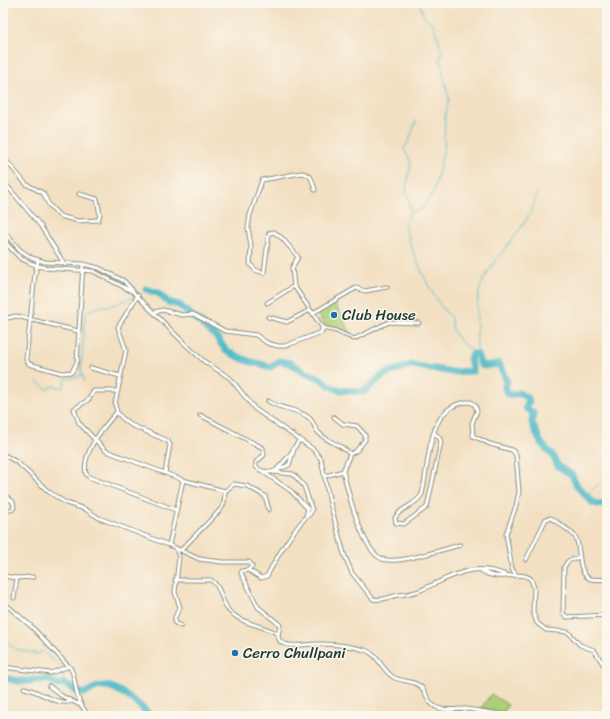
<svg xmlns="http://www.w3.org/2000/svg" width="610" height="719" font-family="Sriracha,sans-serif">
  <style>
    .green { fill: #accf77; stroke: #668656 }
    .lines { fill: none; stroke-linecap: round; stroke-linejoin: round }
    .stream { stroke: #4bb8c6; stroke-width: 1 }
    .river { stroke: #4bb8c6; stroke-width: 7 }
    .minor-casing { stroke: #898e7c; stroke-width: 5 }
    .minor { stroke: #fff; stroke-width: 3 }
    .poi-dot { fill: #1f6fb2; stroke: #fbf7ec; stroke-width: 1.5 }
    .labels { text-anchor: middle; stroke-width: 3; stroke-linejoin: round; paint-order: stroke }
    .poi-label { font-size: 15px; fill: #1f3d34; stroke: #fbf7ec; text-anchor: start }
  </style>
  <rect width="100%" height="100%" fill="#fbf7ec"/>
  <filter id="ink" filterUnits="userSpaceOnUse"><feTurbulence type="fractalNoise" baseFrequency=".025" numOctaves="2"/><feDisplacementMap in="SourceGraphic" scale="8" xChannelSelector="R" yChannelSelector="G"/><feConvolveMatrix kernelMatrix="1 2 1 2 8 2 1 2 1" color-interpolation-filters="sRGB"/></filter>
  <filter id="wash" filterUnits="userSpaceOnUse"><feTurbulence type="fractalNoise" baseFrequency=".012" numOctaves="4" result="noise"/><feDisplacementMap in="SourceGraphic" scale="16" xChannelSelector="R" yChannelSelector="G"/><feGaussianBlur stdDeviation="0.9" result="paint"/><feColorMatrix in="noise" values="0 0 0 0 0 0 0 0 0 0 0 0 0 0 0 0 0 1.4 0 .05"/><feComposite in="paint" operator="in"/></filter>
  <g filter="url(#wash)">
    <rect width="100%" height="100%" fill="#f3e0c3"/>
    <path class="green" d="M334,302l18,33 -19,-8 -8,-1 -8,-12z
      M491,694l17,11 -5,8 -22,-5z"/>
    <g class="lines">
      <path class="stream" d="M419,3l5,13 9,8 9,26 -2,10 9,39 -4,17 -1,34 -11,43 -11,16 -11,3 -7,12c9,30 25,71 47,94 0,19 11,25 26,36
        M411,211l-5,-21 5,-28 -7,-13 5,-8 7,-20
        M150,296l8,-3
        M477,352c-1,-14 -1,-56 4,-67 15,-33 48,-56 56,-91
        M84,381l-3,-10 4,-57c8,-8 17,-7 28,-9 8,-1 10,-6 22,-7
        M37,382l10,7 7,-3 9,2 3,-9 12,-2 3,-2
        M586,495l21,-18
        M3,638l12,11 23,5 4,-3 18,16
        M62,670l2,4v9"/>
      <path class="river" d="M146,289l12,4 10,9 11,3 37,31 10,15 22,10 23,6 8,-6 11,2 15,9 15,6 10,8 10,4 23,2 21,-18 27,-9 41,7 21,-1 -3,-13 3,-4h4l3,9 3,3 16,-2 8,17 -2,7 2,5 4,2 8,-2 7,4 3,4 -3,7 7,5 -1,10 9,20 12,13 5,10 14,9 5,11 16,17 14,3
        M3,679c6,-1 10,1 15,2 14,2 29,-7 40,4l6,-2c28,21 19,3 41,3 12,0 38,21 45,30"/>
    </g>
  </g>
  <g filter="url(#ink)">
    <g class="lines">
      <g class="minor-casing">
        <path id="minor" d="M3,157l23,27 17,9 6,12 11,11 18,5 20,-1 2,-5 -3,-16 -18,-5
          M3,181l37,44 25,40
          M3,231l17,19 12,8 13,4 38,2 16,4 25,13 9,10
          M3,240l17,18 10,5 15,5 48,3 40,21 54,54 18,16 25,16 25,31 58,40 8,10 8,40 15,55 8,19 21,26c8,2 13,-1 21,-3 9,-2 18,-2 27,-6 30,-13 53,-30 87,-14
          M38,261l-3,13 -9,85 3,5 33,9 10,-1 5,-10 6,-98
          M138,295l-20,32 8,23 -11,54 2,8 5,6 9,7 37,16 2,4 -5,28 18,7
          M267,303l27,-17
          M155,312l8,-2 19,5 11,-1 32,17 31,4 11,8 11,3h7l37,-14v-5l-28,-41 -2,-18 6,-11 -15,-18 -9,-7 -5,1 -5,40 -9,-3 -5,-6 1,-18 -3,-18 2,-13 12,-35 39,-7c11,1 11,7 14,17
          M313,313l43,-25 9,3 22,-4
          M268,317l19,5 23,-12
          M3,319l13,-3 62,15
          M323,328l13,3 18,8 35,-17 30,1
          M91,368l29,8
          M118,391h-24l-6,9 -14,9 5,14 27,28 59,22
          M268,401c13,9 28,7 40,16 6,4 6,11 11,16 8,9 22,11 31,21l6,-3 9,-11v-5l-8,-9 -14,-2 -9,-7
          M117,412c-13,14 -36,41 -31,62l3,3 87,33
          M200,415l63,33 1,7 -8,7v5l35,24 17,18 -2,7
          M434,433l5,4 2,5 -14,65 -23,17 -8,-1 -1,-5c5,-11 21,-12 27,-24 8,-32 4,-92 49,-92l4,3 2,6 -5,12 1,13 17,8 22,6 4,5 3,37 -3,14 -10,28 6,35 4,6
          M3,454l15,9 31,29 17,11 19,6 14,9 70,27 30,14 23,3h27l3,4 -4,4
          M277,469l12,-13 11,-17
          M263,471l9,1 17,-7 6,-19
          M343,471l7,-17
          M272,472l21,2 11,12 8,24 -2,4c-13,9 -35,46 -43,62l-6,2 -13,-8 -6,1 -1,2 17,34 22,18c0,6 -5,12 1,17 6,5 14,3 21,3 20,-2 42,-1 63,5 14,5 16,19 28,27 8,5 21,3 28,10 7,7 6,17 17,21 9,3 18,1 27,1 12,1 24,4 36,5 9,1 15,0 24,2
          M325,476l18,-5c5,21 19,80 39,88 14,6 62,-10 78,-14
          M225,491l9,-7 13,2 18,10 4,14
          M3,494l10,8 1,5 -2,3h-9
          M169,545l14,-65 42,11 -1,12 -3,6 -40,41
          M176,548l3,9 -4,35 5,15 -5,10v6l6,3
          M579,557l-11,4 -4,6 -1,47 4,3 40,-2
          M526,560l20,-41 5,-1c8,6 20,12 25,20 5,10 1,37 15,41 5,1 11,0 16,1
          M482,571c17,12 36,-2 49,8l3,9 -1,24 4,11 9,7 22,2 12,13 14,5 13,20
          M3,576l14,2
          M175,580h36c11,7 10,23 19,32 14,13 33,13 48,22
          M14,598l3,-20 16,-1
          M3,602l29,25 39,42c6,12 3,25 11,37
          M3,667l48,6 18,-7
          M49,686l13,10 10,5
          M24,688c15,2 34,19 48,13l10,5 6,10"/>
      </g>
      <use href="#minor" class="minor"/>
    </g>
  </g>
  <g class="poi-dot">
    <circle cx="334" cy="315" r="4"/>
    <circle cx="235" cy="653" r="4"/>
  </g>
  <g class="labels">
    <g class="poi-label">
      <text x="342" y="320">Club House</text>
      <text x="243" y="658">Cerro Chullpani</text>
    </g>
  </g>
  <rect width="610" height="719" fill="none" stroke="#fbf7ec" stroke-width="16"/>
</svg>
